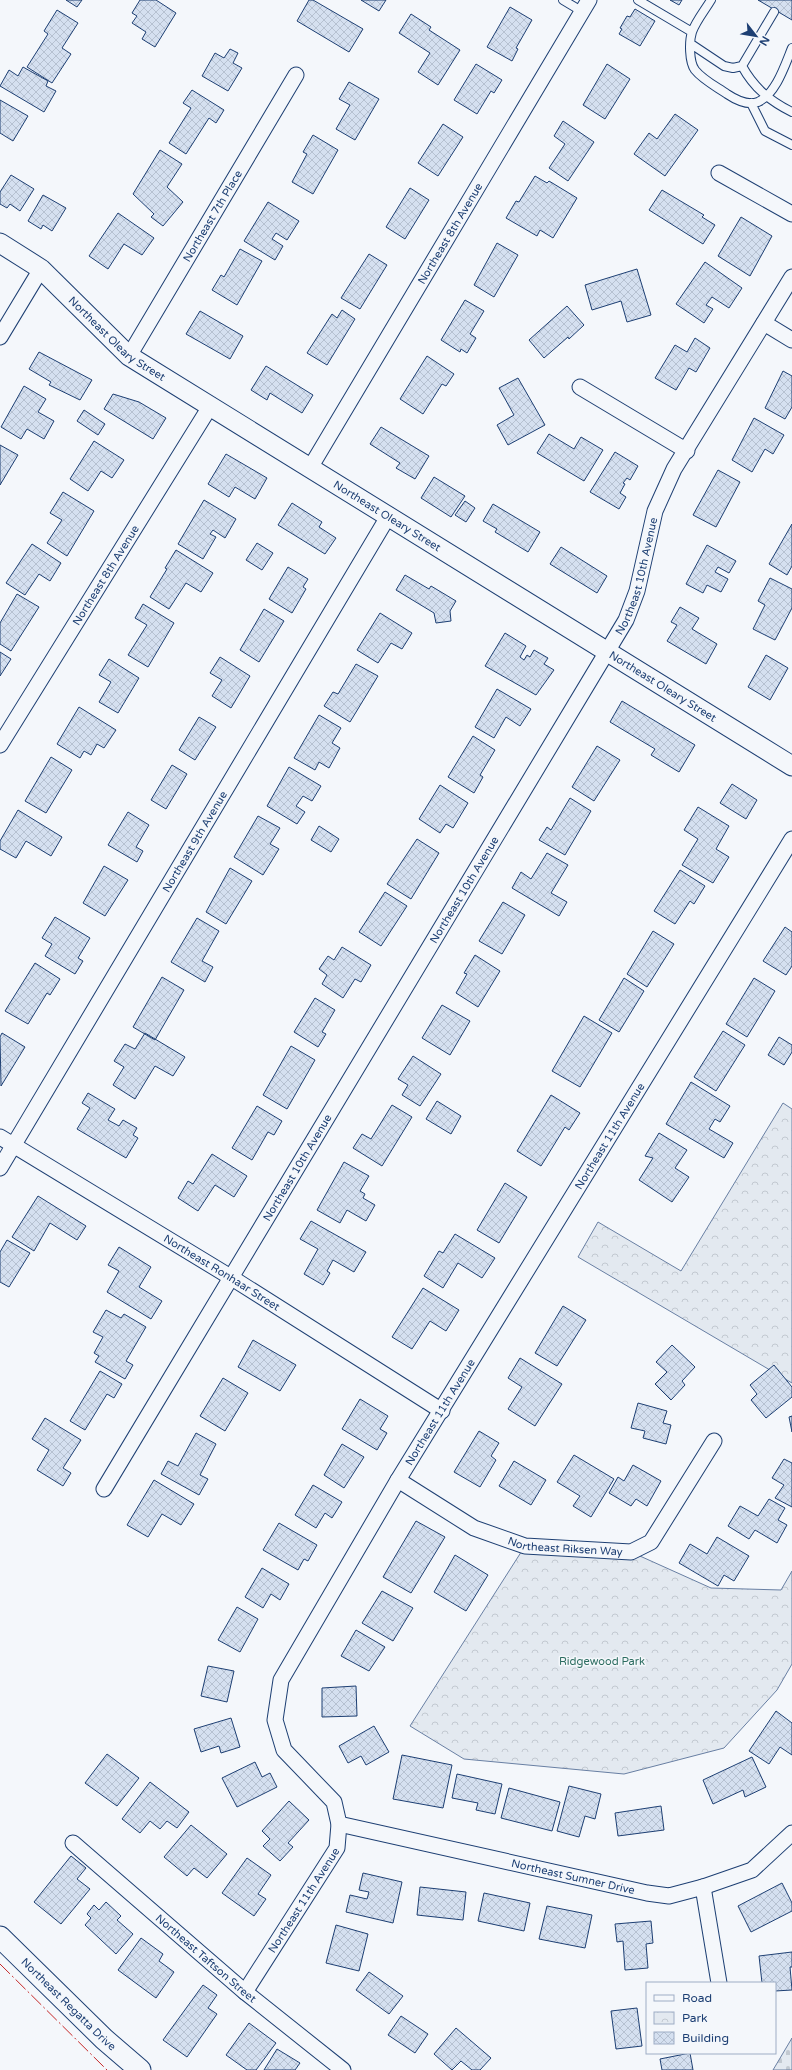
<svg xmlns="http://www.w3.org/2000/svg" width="792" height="2070" font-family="'Varela Round',sans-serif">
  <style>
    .cemetery { fill: url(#cemetery-stones); stroke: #687fa3 }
    .park { fill: url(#park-crowns); stroke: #687fa3 }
    .building { fill: url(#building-cross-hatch); stroke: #1d3f73 }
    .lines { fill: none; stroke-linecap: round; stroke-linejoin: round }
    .service-casing { stroke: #1d3f73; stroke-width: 10 }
    .minor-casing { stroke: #1d3f73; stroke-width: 17 }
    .tertiary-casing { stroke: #1d3f73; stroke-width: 21 }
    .secondary-casing { stroke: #1d3f73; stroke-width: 23 }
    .service { stroke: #f4f7fb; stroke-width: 8 }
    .minor { stroke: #f4f7fb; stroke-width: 15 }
    .tertiary { stroke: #f4f7fb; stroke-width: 19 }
    .secondary { stroke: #f4f7fb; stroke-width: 21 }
    .power { stroke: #c62828; stroke-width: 1; stroke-dasharray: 14 3 2 3; stroke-linecap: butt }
    .labels { text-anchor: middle; stroke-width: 3; stroke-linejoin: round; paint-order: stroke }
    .street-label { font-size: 11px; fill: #1d3f73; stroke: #f4f7fb }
    .park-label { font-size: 11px; fill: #2c6c60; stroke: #f4f7fb }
  </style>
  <defs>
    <pattern id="cemetery-stones" width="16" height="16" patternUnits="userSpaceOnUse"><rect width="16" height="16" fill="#e3e9f0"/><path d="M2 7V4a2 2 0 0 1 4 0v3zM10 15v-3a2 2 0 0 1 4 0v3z" fill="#c2c9d1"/></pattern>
    <pattern id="park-crowns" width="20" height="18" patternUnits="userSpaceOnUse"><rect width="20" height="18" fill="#e3e9f0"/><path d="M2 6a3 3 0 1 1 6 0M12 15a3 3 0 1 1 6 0" fill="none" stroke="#c2c9d1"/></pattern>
    <pattern id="building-cross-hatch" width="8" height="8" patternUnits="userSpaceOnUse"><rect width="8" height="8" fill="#d5e0f0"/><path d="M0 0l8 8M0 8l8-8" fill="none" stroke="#b6c1d1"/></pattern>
  </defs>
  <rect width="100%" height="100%" fill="#f4f7fb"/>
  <path class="cemetery" d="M792,2038v32h-19z"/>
  <path class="park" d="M783,1103l9,6v274l-214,-126 20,-35 83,49z
    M525,1546l106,6 80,36 70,2 11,-19v93l-15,26 -53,58 -100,26 -160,-15 -54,-33z"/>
  <path class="building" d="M66,0h16l-5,7z
    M140,0h16l20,13 -21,34 -13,-8 4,-7 -14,-9 5,-7 -5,-3z
    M309,0h4l50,29 -14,23 -52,-31z
    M361,0h25l-7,11z
    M670,0h12l-3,5z
    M758,0h34v20z
    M510,7l22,13 -16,28 2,1 -6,12 -25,-14z
    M635,9l20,12 -15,25 -21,-12 3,-5 -2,-1 7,-12 3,1z
    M57,10l21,13 -16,25 9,6 -19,29 -25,-16 21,-33 -4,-3z
    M411,14l20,13 -2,3 31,20 -22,35 -20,-13 12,-19 -31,-20z
    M230,49l8,4 -5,10 9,5 -14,23 -26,-15 13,-23 9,5z
    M476,64l26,16 -8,13 -3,-2 -14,23 -23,-14z
    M607,64l23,15 -25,40 -22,-14z
    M23,67l25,14 -2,5 10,5 -12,21 -44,-26 9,-16 9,6z
    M349,82l30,17 -24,41 -19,-11 14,-24 -11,-6z
    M192,90l32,20 -8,13 -7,-5 -23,36 -17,-11 22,-35 -8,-5z
    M0,100l28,16 -15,25 -13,-8z
    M675,114l23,16 -33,46 -31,-22 15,-21 8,6z
    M563,121l31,21 -26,39 -19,-13 16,-24 -11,-8z
    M443,124l20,13 -25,39 -20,-13z
    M313,135l25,15 -25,44 -21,-12 15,-28 -4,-2z
    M160,150l22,14 -15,23 16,15 -20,24 -12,-9 3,-3 -21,-20z
    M11,175l23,14 -14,22 -10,-7 -3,4 -7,-4v-12z
    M535,176l12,7 2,-2 28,17 -24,40 -13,-8 -3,6 -31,-18 10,-17 3,1z
    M410,188l19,12 -24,39 -19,-12z
    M662,190l42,25 -2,2 13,8 -12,19 -54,-34z
    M43,195l23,13 -14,23 -9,-6 -2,4 -13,-8z
    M268,202l31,19 -12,19 -11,-7 -4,6 11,7 -8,14 -31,-19z
    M118,213l36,25 -12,17 -18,-11 -16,25 -19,-13z
    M741,217l31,19 -22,40 -32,-20z
    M497,243l21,12 -24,42 -20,-12z
    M240,249l22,12 -25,44 -25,-15 9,-15 3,2z
    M369,254l18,11 -27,44 -19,-11z
    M705,262l37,26 -13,20 -17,-11 -6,8 7,4 -9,14 -28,-19z
    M637,269l14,46 -24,7 -6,-21 -29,9 -7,-25z
    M465,300l19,11 -14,23 6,4 -9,15 -6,-4 -1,3 -19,-12z
    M567,306l17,19 -15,14 -1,-2 -24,21 -15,-18z
    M342,310l13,9 -28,46 -20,-12 25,-39 5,4z
    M200,311l43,25 -13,23 -44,-25z
    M695,338l15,10 -14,24 -7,-4 -13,22 -21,-12 20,-33 12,7z
    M39,352l53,28 -12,20 -31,-15 2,-3 -22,-13z
    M427,356l27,18 -8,12 -4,-2 -19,30 -23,-15z
    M266,366l47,29 -11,18 -32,-20 -3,7 -16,-10z
    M783,371l9,5v31l-7,12 -20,-11z
    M518,378l27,47 -37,20 -11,-20 17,-10 -15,-27z
    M24,386l22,13 -8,13 16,9 -10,18 -17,-10 -6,10 -20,-12z
    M113,394l26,8 27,16 -13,21 -49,-30z
    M84,410l21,14 -7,11 -21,-14z
    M754,418l30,17 -11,19 -8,-5 -13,23 -20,-12z
    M381,427l48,29 -14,23 -19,-11 4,-5 -30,-19z
    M549,434l25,15 7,-12 22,13 -19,31 -47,-28z
    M94,441l30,19 -12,18 -11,-7 -13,20 -18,-12z
    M0,445l18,10 -18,30z
    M615,452l23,14 -8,14 -3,-2 -4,5 2,1 -5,9 6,4 -7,12 -29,-17z
    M226,454l41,24 -12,21 -20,-12 -6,10 -21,-13z
    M718,470l22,12 -24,45 -23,-12z
    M434,477l31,19 -14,21 -30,-19z
    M63,492l31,19 -27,45 -20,-13 15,-23 -12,-7z
    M204,500l32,19 -11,19 -12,-8 -3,4 6,3 -13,22 -25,-15z
    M465,501l10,7 -9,14 -11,-7z
    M292,503l30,19 -3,5 17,11 -11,16 -47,-29z
    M493,504l47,28 -12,20 -33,-20 2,-3 -14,-8z
    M792,524v42l-5,9 -18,-11z
    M257,543l16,10 -11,17 -16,-10z
    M32,544l29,19 -11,18 -11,-7 -14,21 -19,-12z
    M707,545l29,16 -7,12 -11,-6 -3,5 13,7 -7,13 -14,-7 -4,8 -17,-9z
    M561,547l46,29 -10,17 -47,-29z
    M176,550l37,23 -12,19 -15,-9 -17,26 -19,-12 17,-28 -2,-1z
    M288,567l20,12 -5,8 3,2 -14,24 -23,-14z
    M405,575l24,14 2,-3 25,15 -6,10 1,10 -15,2 -2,-10 -38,-23z
    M770,578l22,11v19l-17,32 -22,-11 12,-24 -7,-4z
    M17,594l22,13 -28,44 -11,-7v-21z
    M143,604l31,19 -26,44 -20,-12 19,-30 -12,-7z
    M680,607l19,11 -7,11 25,15 -11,20 -39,-23 10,-16 -6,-3z
    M264,609l20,12 -25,41 -19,-12z
    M380,613l32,20 -10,16 -11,-6 -13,20 -21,-13z
    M505,633l21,13 -6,11 4,3 3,-5 3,2 4,-7 14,8 -4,6 10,6 -18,25 -51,-29z
    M0,652l11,7 -11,17z
    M766,655l22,13 -18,32 -22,-13z
    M220,657l30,19 -19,32 -19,-12 10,-16 -12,-7z
    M109,659l30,19 -21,35 -19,-11 12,-20 -12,-7z
    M356,664l22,12 -28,46 -26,-16 9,-14 5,2z
    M497,689l34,20 -11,17 -14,-9 -12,21 -19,-11z
    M622,701l73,44 -16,27 -28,-17 4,-6 -45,-27z
    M79,707l37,23 -12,18 -7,-4 -6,11 -7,-4 -4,7 -23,-14z
    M319,715l22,13 -9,15 8,5 -11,20 -10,-6 -4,8 -21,-12z
    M199,717l17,10 -21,33 -16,-10z
    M473,736l22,14 -15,25 3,2 -9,16 -26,-16z
    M597,746l23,14 -26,41 -22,-14z
    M51,757l21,13 -26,43 -21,-12z
    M172,765l15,9 -21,35 -15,-9z
    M289,767l32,19 -9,15 -9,-5 -7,10 9,6 -8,12 -30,-18z
    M732,784l25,16 -11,19 -26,-16z
    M440,785l28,18 -15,25 -7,-4 -6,9 -21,-14z
    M570,798l21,13 -26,44 -26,-15 8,-13 4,3z
    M698,807l31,19 -13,23 13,8 -16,26 -31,-18 16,-26 -14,-9z
    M18,810l44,27 -11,19 -25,-15 -10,17 -16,-9v-8z
    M128,812l21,13 -13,22 7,4 -6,11 -29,-17z
    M258,816l22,12 -10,16 9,5 -16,26 -29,-18z
    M319,826l20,13 -8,13 -20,-12z
    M417,839l22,14 -28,46 -24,-15z
    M547,853l21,12 -17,28 16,9 -8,14 -47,-28 9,-16 10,7z
    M104,866l24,14 -23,36 -22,-13z
    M230,868l22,13 -26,43 -20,-12z
    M680,870l25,16 -11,18 -4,-3 -15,23 -21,-13z
    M385,892l22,14 -26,40 -22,-14z
    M503,902l22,13 -23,39 -23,-13z
    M55,917l35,21 -12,20 5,3 -8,13 -30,-18 7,-12 -10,-6z
    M197,918l22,13 -17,30 11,6 -8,15 -34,-20z
    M785,927l7,5v34l-6,9 -23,-14z
    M653,931l21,13 -27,43 -20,-13z
    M342,947l29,18 -10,17 -6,-3 -12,19 -21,-14 5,-9 -8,-6 9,-13 6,4z
    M475,955l25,16 -22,36 -22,-14 11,-19 -3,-1z
    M35,963l25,16 -10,16 -3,-2 -19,31 -23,-13z
    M162,977l22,13 -29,50 -22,-13z
    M624,978l20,13 -25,41 -20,-12z
    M754,978l21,13 -28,46 -21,-13z
    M315,998l20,12 -13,22 4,2 -8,13 -24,-15z
    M442,1005l28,16 -20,34 -28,-17z
    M584,1016l28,17 -32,54 -28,-16z
    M723,1031l22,14 -29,46 -22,-14z
    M2,1033l23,14 -24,39 -1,-49z
    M145,1033l40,24 -12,19 -18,-10 -20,33 -22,-14 11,-18 -10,-6 11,-17 10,5z
    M779,1037l13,8v7l-8,13 -16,-10z
    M291,1046l24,14 -28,49 -24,-14z
    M413,1056l28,18 -21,32 -18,-11 6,-10 -10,-6z
    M691,1082l39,24 -10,16 -5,-3 -6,10 24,14 -9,15 -58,-34z
    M88,1093l27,16 -7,11 11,6 4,-6 14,8 -4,7 5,3 -12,20 -49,-29 13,-21 -8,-5z
    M551,1095l29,18 -11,17 -4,-3 -24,39 -24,-15z
    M437,1101l24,15 -10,18 -25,-15z
    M392,1105l20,12 -30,49 -29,-18 9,-14 9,5z
    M257,1106l25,15 -8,14 -6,-3 -16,28 -20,-12z
    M659,1133l28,17 -12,18 14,9 -17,25 -33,-22 14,-22 -8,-2z
    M212,1154l35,22 -13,21 -19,-12 -17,26 -20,-13 10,-17 5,3z
    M344,1162l25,14 -9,15 5,3 -2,4 12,7 -9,16 -19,-11 -7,13 -23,-13z
    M505,1183l22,14 -28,46 -22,-13z
    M38,1196l48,30 -9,14 -27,-17 -16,28 -22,-14z
    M311,1221l55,31 -12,20 -21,-12 -6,11 3,2 -7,12 -19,-11 14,-25 -18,-10z
    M455,1234l40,24 -13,20 -24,-15 -15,25 -19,-12 15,-25 4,2z
    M7,1240l23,13 -21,34 -9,-5v-30z
    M119,1247l32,20 -12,20 23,14 -11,18 -44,-27 12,-21 -11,-6z
    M423,1288l36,22 -13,21 -16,-10 -18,28 -20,-12z
    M563,1306l23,14 -29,46 -22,-13z
    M106,1310l15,8 3,-4 22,13 -20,34 7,4 -8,14 -30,-17 4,-6 -5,-3 9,-16 -10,-5z
    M253,1340l43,25 -16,26 -42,-24z
    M672,1345l23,22 -13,14 3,4 -14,15 -16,-16 12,-12 -11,-10z
    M520,1358l42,26 -27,42 -27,-17 14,-22 -14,-9z
    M774,1365l18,22v10l-26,21 -15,-18 6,-6 -7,-9z
    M100,1371l22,13 -8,14 -7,-4 -22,36 -15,-9z
    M223,1378l25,15 -23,38 -25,-15z
    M360,1399l28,17 -8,13 7,4 -10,17 -35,-21z
    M638,1403l29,8 -4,12 8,2 -5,19 -23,-6 2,-7 -14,-3z
    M792,1416v16l-3,-15z
    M45,1418l36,22 -18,28 8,5 -8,13 -26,-16 12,-20 -17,-11z
    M479,1431l20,12 -8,13 5,4 -16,27 -26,-15z
    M196,1433l20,11 -16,31 8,4 -9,16 -38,-21 7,-13 10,5z
    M342,1444l22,13 -20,31 -20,-13z
    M574,1455l40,24 -23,38 -18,-11 7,-10 -23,-14z
    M784,1459l8,4v44l-17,-9 9,-13 -12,-7z
    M514,1461l32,19 -15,25 -32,-19z
    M633,1465l28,16 -14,25 -11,-7 -5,7 -22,-13 9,-16 6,4z
    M154,1480l40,24 -13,21 -19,-11 -14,23 -21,-12z
    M313,1485l29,17 -10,16 -7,-5 -9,15 -21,-13z
    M769,1499l16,9 -7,12 9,5 -10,18 -22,-13 -6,9 -21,-13 12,-20 18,10z
    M416,1521l29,16 -34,56 -28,-16z
    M279,1523l38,22 -9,16 -4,-2 -6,11 -35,-20z
    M717,1537l32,19 -15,25 -10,-6 -6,11 -39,-23 11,-19 17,10z
    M455,1555l33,20 -22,36 -32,-19z
    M262,1568l27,16 -9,16 -9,-6 -8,14 -18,-11z
    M382,1591l31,17 -20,33 -31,-18z
    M237,1607l21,12 -18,33 -22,-12z
    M356,1630l29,17 -16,24 -28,-15z
    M208,1666l26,5 -7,31 -26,-6z
    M356,1686l1,30 -35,1v-29z
    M776,1711l16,12v32l-12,-8 -11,17 -20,-13z
    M231,1718l9,29 -19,6 -2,-7 -18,6 -7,-23z
    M374,1726l15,26 -23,13 -5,-9 -13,7 -9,-17z
    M107,1754l32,24 -22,28 -32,-23z
    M402,1755l50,10 -9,43 -50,-9z
    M752,1757l14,30 -21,10 -2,-7 -30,14 -10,-24z
    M255,1762l7,15 8,-4 7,14 -40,20 -15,-29z
    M457,1774l45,10 -7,30 -19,-4 2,-7 -26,-5z
    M150,1782l39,30 -12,16 -10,-7 -7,8 -10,-8 -10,12 -18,-14z
    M569,1786l32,8 -6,25 -10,-3 -6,21 -22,-6z
    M509,1788l51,14 -8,29 -51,-13z
    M289,1801l20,19 -21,23 5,4 -13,14 -17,-15 7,-7 -8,-8z
    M661,1806l3,24 -46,6 -3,-23z
    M191,1825l36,29 -20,24 -13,-10 -7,8 -23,-19z
    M71,1856l15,12 -9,11 13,10 -29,35 -27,-22z
    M247,1858l24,17 -13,19 8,5 -12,17 -32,-23z
    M363,1873l39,9 -9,41 -47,-11 4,-17 17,4 2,-7 -10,-2z
    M782,1883l10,20v8l-41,21 -13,-26z
    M420,1887l46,5 -3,28 -46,-5z
    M484,1893l46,10 -6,28 -46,-10z
    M106,1902l15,14 -4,4 16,14 -17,20 -31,-29 6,-7 -4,-4 7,-9 5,5z
    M547,1906l45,9 -7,33 -46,-9z
    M651,1921l2,22 -7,1 2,24 -23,2 -2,-29 -6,1 -2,-18z
    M336,1925l32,9 -9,37 -33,-8z
    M141,1938l22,16 -4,7 15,11 -18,26 -38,-28z
    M792,1952v15h-2l2,23 -17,1v-8h-13l-3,-27z
    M369,1972l34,24 -14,18 -33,-24z
    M203,1985l14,10 -9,13 9,6 -30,43 -24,-17z
    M637,2008l5,38 -26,3 -5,-38z
    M401,2016l27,18 -13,19 -27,-18z
    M249,2023l27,20 -20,27h-9l-21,-15z
    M456,2028l35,30 -11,12h-8l-11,-9 -9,9 -18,-16z
    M277,2049l23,14 -5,7h-31z
    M690,2053l3,17h-31l-2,-11z"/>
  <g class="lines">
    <g class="service-casing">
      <path id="service" d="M563,0l20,12
        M638,0l54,32
        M711,0c-6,10 -15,21 -19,32 -3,9 -3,30 3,38 8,10 22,17 32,24 9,6 20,12 31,8 18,-8 27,-37 34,-54
        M691,44l33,22 9,2 9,-2 32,-54
        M742,66c12,22 28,35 50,46
        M751,103l14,28 27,14"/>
    </g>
    <g class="minor-casing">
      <g id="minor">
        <path d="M719,173l73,41"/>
        <path d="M764,323l28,17"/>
        <path d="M0,337l41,-68"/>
        <path id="s1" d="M129,356l167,-281"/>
        <path d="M580,387l107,64"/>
        <path id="s2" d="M310,468l279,-468"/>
        <path id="s3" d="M0,745l211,-340"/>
        <path id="s4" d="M0,1137l232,141 210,133"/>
        <path id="s5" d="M0,1168l389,-653"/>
        <path id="s6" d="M398,1480l76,48 51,18 106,6 20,-10 63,-101"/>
        <path id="s7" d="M104,1489l522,-869 11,-29 18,-80 19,-42 118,-192"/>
        <path id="s8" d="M339,1824l308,69 22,3 34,-9 49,-17 40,-37"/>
        <path id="s9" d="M73,1843l172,149 98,78"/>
        <path d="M703,1887l16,96"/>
        <path id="s10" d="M245,1992l92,-144 2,-24 -5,-22 -50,-52 -9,-30 6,-40 117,-200 394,-641"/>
      </g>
    </g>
    <g class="tertiary-casing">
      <g id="tertiary">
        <path id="s11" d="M0,243l41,26 88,87 663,410"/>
      </g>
    </g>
    <g class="secondary-casing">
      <g id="secondary">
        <path id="s12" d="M0,1937l104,102 36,31"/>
      </g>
    </g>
    <use href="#service" class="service"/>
    <use href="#minor" class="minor"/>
    <use href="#tertiary" class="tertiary"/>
    <use href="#secondary" class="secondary"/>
    <path class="power" d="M0,1964l107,106"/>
  </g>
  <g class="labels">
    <g class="street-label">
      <text dy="4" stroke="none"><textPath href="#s1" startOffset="163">Northeast 7th Place</textPath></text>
      <text dy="4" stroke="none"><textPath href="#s2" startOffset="273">Northeast 8th Avenue</textPath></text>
      <text dy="4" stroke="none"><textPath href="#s11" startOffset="152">Northeast Oleary Street</textPath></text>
      <text dy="4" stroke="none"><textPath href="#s11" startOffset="476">Northeast Oleary Street</textPath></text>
      <text dy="4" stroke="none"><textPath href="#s3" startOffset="200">Northeast 8th Avenue</textPath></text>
      <text dy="4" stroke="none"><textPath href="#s7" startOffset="1059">Northeast 10th Avenue</textPath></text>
      <text dy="4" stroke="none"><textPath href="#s11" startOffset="800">Northeast Oleary Street</textPath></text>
      <text dy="4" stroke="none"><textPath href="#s5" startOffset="380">Northeast 9th Avenue</textPath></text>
      <text dy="4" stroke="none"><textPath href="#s7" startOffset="699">Northeast 10th Avenue</textPath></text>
      <text dy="4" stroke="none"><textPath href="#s10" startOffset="997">Northeast 11th Avenue</textPath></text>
      <text dy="4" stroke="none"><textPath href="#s7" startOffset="375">Northeast 10th Avenue</textPath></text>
      <text dy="4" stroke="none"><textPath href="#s4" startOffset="260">Northeast Ronhaar Street</textPath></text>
      <text dy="4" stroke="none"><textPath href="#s10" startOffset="673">Northeast 11th Avenue</textPath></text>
      <text dy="4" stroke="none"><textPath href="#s6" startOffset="184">Northeast Riksen Way</textPath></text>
      <text dy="4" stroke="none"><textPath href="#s8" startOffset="240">Northeast Sumner Drive</textPath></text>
      <text dy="4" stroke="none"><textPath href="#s10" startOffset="109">Northeast 11th Avenue</textPath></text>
      <text dy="4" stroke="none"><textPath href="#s9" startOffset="176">Northeast Taftson Street</textPath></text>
      <text dy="4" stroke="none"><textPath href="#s12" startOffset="96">Northeast Regatta Drive</textPath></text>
    </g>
    <g class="park-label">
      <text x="602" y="1665">Ridgewood Park</text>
    </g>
  </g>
  <rect x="646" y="1982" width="130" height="72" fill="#f4f7fb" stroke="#9eadc5"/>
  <rect x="654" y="1995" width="20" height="6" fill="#f4f7fb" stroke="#9eadc5"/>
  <text x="682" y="2002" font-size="12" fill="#1d3f73">Road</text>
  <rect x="654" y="2012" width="20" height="12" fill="url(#park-crowns)" stroke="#9eadc5"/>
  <text x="682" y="2022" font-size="12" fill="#1d3f73">Park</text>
  <rect x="654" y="2032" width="20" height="12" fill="url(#building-cross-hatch)" stroke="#9eadc5"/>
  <text x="682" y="2042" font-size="12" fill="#1d3f73">Building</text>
  <g transform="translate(756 36) rotate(121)" stroke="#f4f7fb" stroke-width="3" paint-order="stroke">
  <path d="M0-3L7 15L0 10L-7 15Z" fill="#1d3f73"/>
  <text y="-6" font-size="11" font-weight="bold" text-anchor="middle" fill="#1d3f73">N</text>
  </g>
</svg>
